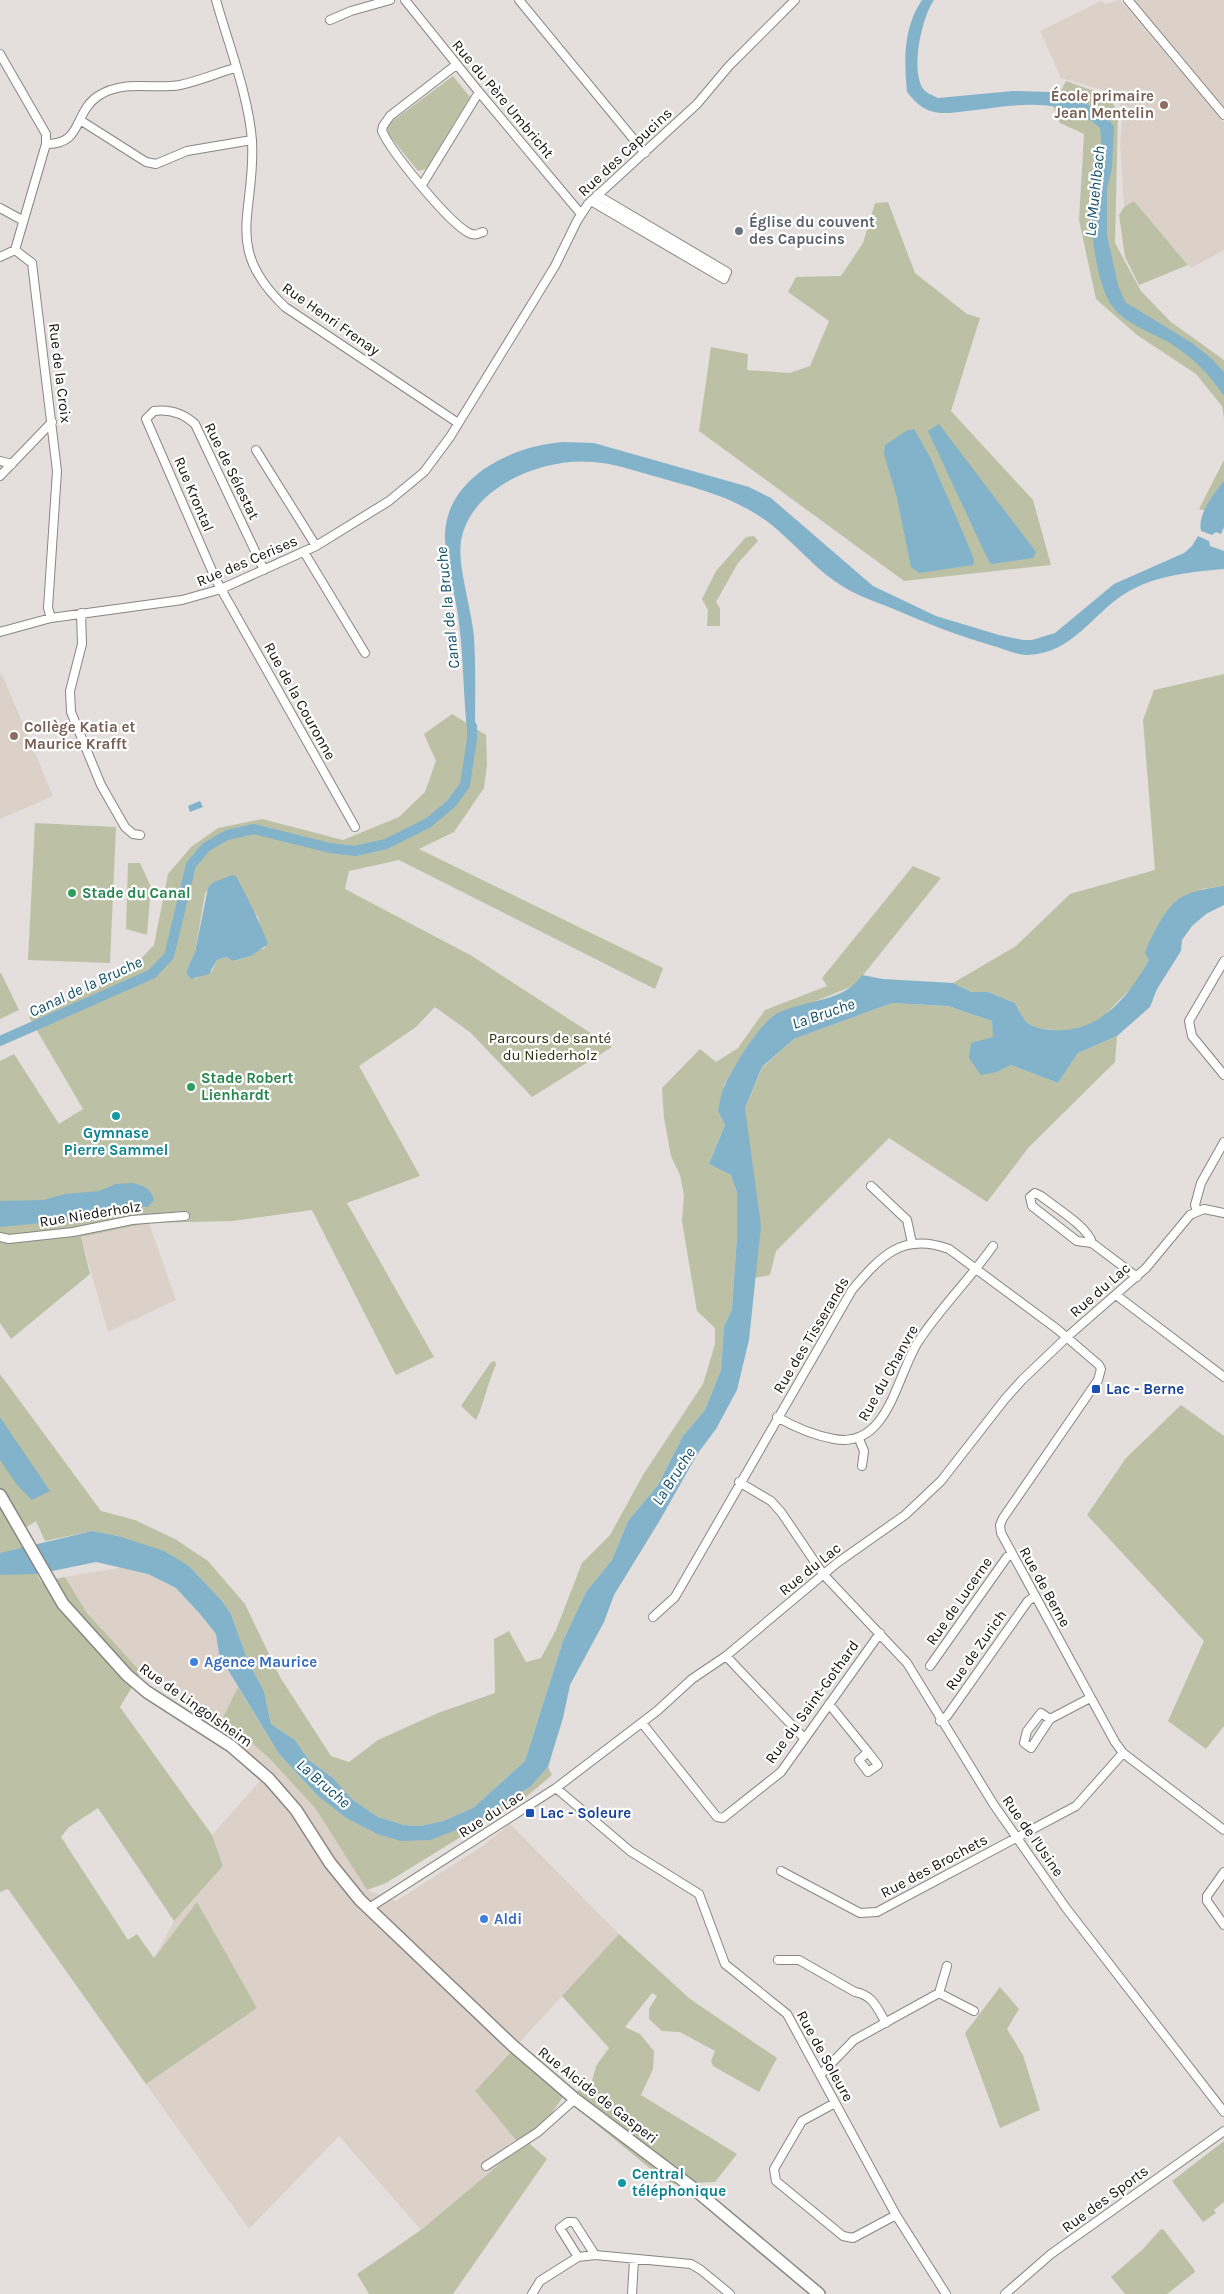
<svg xmlns="http://www.w3.org/2000/svg" width="1224" height="2294" font-family="Karla,sans-serif">
  <style>
    .built { fill: #dcd1c9 }
    .green { fill: #bcc1a5; fill-rule: evenodd }
    .water { fill: #83b3ca }
    .lines { fill: none; stroke-linecap: round; stroke-linejoin: round }
    .canal { stroke: #83b3ca; stroke-width: 10 }
    .minor-casing { stroke: #898582; stroke-width: 10 }
    .secondary-casing { stroke: #898582; stroke-width: 14 }
    .minor { stroke: #fff; stroke-width: 8 }
    .secondary { stroke: #fff; stroke-width: 11 }
    .education-dot { fill: #8d6e63; stroke: #fff; stroke-width: 2 }
    .worship-dot { fill: #6b7280; stroke: #fff; stroke-width: 2 }
    .leisure-dot { fill: #2e9e5b; stroke: #fff; stroke-width: 2 }
    .culture-dot { fill: #0f9aa8; stroke: #fff; stroke-width: 2 }
    .transit-dot { fill: #1a4fb4; stroke: #fff; stroke-width: 2 }
    .shop-dot { fill: #3f7fe0; stroke: #fff; stroke-width: 2 }
    .labels { text-anchor: middle; stroke-width: 4.5; stroke-linejoin: round; paint-order: stroke }
    .education-label { font-size: 15px; font-weight: bold; fill: #785e54; stroke: #fff; text-anchor: end }
    .street-label { font-size: 15px; fill: #121110; stroke: #fff }
    .worship-label { font-size: 15px; font-weight: bold; fill: #5b616d; stroke: #fff; text-anchor: start }
    .leisure-label { font-size: 15px; font-weight: bold; fill: #27864d; stroke: #fff; text-anchor: start }
    .park-label { font-size: 15px; fill: #2b2f0b; stroke: #fff }
    .culture-label { font-size: 15px; font-weight: bold; fill: #0d838f; stroke: #fff }
    .transit-label { font-size: 15px; font-weight: bold; fill: #164399; stroke: #fff; text-anchor: start }
    .shop-label { font-size: 15px; font-weight: bold; fill: #366cbe; stroke: #fff; text-anchor: start }
    .water-label { font-size: 16px; font-style: italic; fill: #104f68; stroke: #fff }
  </style>
  <rect width="100%" height="100%" fill="#e4dfdc"/>
  <path class="built" d="M1120,0l104,123v127l-33,18 -57,-67 -10,6 -4,-65 3,-29 -7,-16 -10,-6 -45,-13 -21,-47 61,-30 4,3z
    M1134,0h90v108l-30,-37z
    M2,674l51,122 -53,23v-144z
    M149,1223l27,77 -68,32 -27,-95z
    M124,1567l24,7 28,14 24,26 16,20 3,20 19,33 -15,30 47,42 45,49 52,82 29,11 85,-54 29,-23 109,110 -144,157 46,55 -100,84 -82,-94 -90,93 -103,-145 111,-76 -60,-105 -43,55 20,-37 49,-55 -11,-31 48,-54 -27,-28 6,-15 -98,-66 -54,-59 -22,-36z"/>
  <path class="green" d="M453,76l17,21 -44,72 -8,2 -29,-36 -2,-7 3,-5z
    M1066,81l42,15 10,16 -3,131 26,48 30,31 53,38v58l-2,-12 -26,-32 -59,-39 -41,-36 -17,-79 5,-86 -24,-11 -7,-17z
    M1134,201l54,64 -49,20 -14,-28 -6,-42 5,-8z
    M888,202l27,71 52,41 13,4 -29,93 82,89 18,65 -147,16 -205,-150 12,-84 37,7 -1,16 43,3 20,-7 19,-45 -41,-29 8,-15 45,-1 22,-33 12,-40z
    M1224,460v57l-25,-8z
    M754,536l4,5 -20,22 -22,39 4,6v18h-13l1,-16 -6,-11 14,-28 30,-34z
    M1224,674v212l-22,3 -53,71 -13,23 -36,37 -20,9 -17,2 -29,-3 -11,-9 -8,-16 -27,-11h-17l-18,-9 63,-37 54,-52 85,-24 -12,-150 11,-30z
    M452,714l34,21 1,29 -3,24 -30,44 -35,17 244,119 -8,21 -256,-129 -50,11 -4,18 127,67 140,91 -80,50 -61,-64 -36,-26 -19,20 -57,39 61,110 -73,27 87,154 -38,18 -84,-165 -79,11 -84,2 -68,14 9,37 -79,65 -11,-16v-262l14,-7 45,70 24,-15 -54,-92 98,-44 27,-28 14,-71 23,-27 27,-19 44,-9 81,21 56,-23 26,-25 11,-31 -12,-27zM212,883l38,21 2,7 6,6 7,31 -7,2 -7,6 -17,5 -7,-4 -10,3 -5,11 -17,8 -9,-7 9,-20 10,-58z
    M35,823l81,4 -6,136 -82,-3z
    M128,863h12l11,24 -4,48 -21,-6z
    M913,866l28,12 -86,107 -87,36 -24,31 -20,34 -6,25 7,14 -16,39 22,11 6,18v44l-5,72 -8,18 -3,43 -16,40 -22,26 -25,49 -30,36 -16,39 -26,32 -23,49 -38,120 -52,47 -30,13 -23,5 -16,-1 -26,-8 -25,-17 -20,-22 -24,-18 -14,-20 -24,-16 -7,-33 -16,-30 -17,-47 -8,-12 -34,-36 -71,-30 -26,-5 -47,10 -9,-20 -20,13 25,48 24,-5 22,36 54,59 -21,35 92,128 11,31 -49,55 -76,-113 -29,19 -8,10 67,103 9,-6 17,24 43,-56 60,106 -111,76 -138,-195 -8,3v-518l101,137 34,9 40,19 33,22 37,43 35,73 51,79 18,6 29,-22 60,-27 57,-20 -1,-54 15,-8 17,31 15,-4 15,-28 26,-67 28,-28 33,-60 60,-91 12,-40v-16l-18,-17 -15,-90 2,-25 -4,-21 -9,-19 -7,-38 -2,-30 38,-39 16,13 22,-14 27,-38 62,-24 -5,-8z
    M1,973l18,37 -19,9v-45z
    M892,1003l56,3 44,15 5,51 14,-7 47,18 20,-30 39,-17 -2,26 -86,85 -42,55 -98,-64 -113,113 -6,24 -16,3 2,-11 -11,-159 17,-40 32,-29z
    M495,1361l1,4c-9,18 -11,37 -20,55l-15,-14 30,-44z
    M1181,1405l43,31v290l-18,23 -38,-28 36,-80 -117,-126 39,-57z
    M238,1687l41,67 39,42 28,22 31,16 82,-4 50,-28 21,-15 18,-20 4,8 -26,22 -140,86 -19,7 -52,-82 -45,-49 -47,-42z
    M619,1934l71,65 87,59 -18,34 -46,-26 -2,-5 4,-10 -35,-19 -18,-1 -13,-12v-10l8,-13 -5,-3 -27,34 15,7 14,17 -1,18 -12,26 96,59 -22,28 -46,2 -106,-87 -33,47 17,15 -94,135h-84l-12,-20 64,-44 100,-84 -46,-55 36,-39 52,45 28,-12 5,-19 13,-18 -47,-52z
    M1000,1987l19,22 -12,20 16,26 17,55 -40,18 -35,-95z
    M1224,2141v61l-10,8 2,3 -13,9 -31,-41z
    M1163,2229l31,40 1,3 -28,22h-42l-14,-17 32,-28 17,-19z"/>
  <path class="water" d="M922,0h12c-12,17 -23,67 -12,87 3,6 10,8 16,11l75,-7 37,1 53,18 11,17 -2,41 -5,22v45l11,50 7,17 67,41 18,14 14,15v24c-15,-23 -31,-38 -54,-53 -19,-11 -48,-20 -60,-40 -10,-17 -14,-42 -17,-62 -6,-38 13,-76 7,-113 -34,-31 -83,-24 -124,-18 -12,1 -30,5 -42,2 -12,-3 -20,-11 -27,-20 -3,-32 -4,-64 15,-92z
    M939,424l97,128 -3,6 -41,6 -3,-2 -61,-131z
    M914,429l17,30 39,90 4,11 -1,5 -54,8 -8,-6 -14,-69 -13,-44 1,-9 21,-14z
    M562,442l32,1 155,44 22,11 102,88 63,30 63,19 24,5h9l23,-7 59,-49 70,-31 8,-7 6,-10 11,5 1,5 14,5v18c-34,3 -68,6 -98,24 -33,20 -54,61 -98,62 -10,0 -22,-5 -31,-8 -36,-10 -71,-24 -106,-39 -14,-6 -30,-11 -44,-19 -36,-20 -60,-58 -96,-78 -30,-18 -67,-26 -101,-36 -18,-5 -38,-12 -57,-13 -50,-5 -123,25 -132,79 -4,24 11,69 13,96 2,33 1,68 1,102l-7,-2c-5,-38 -4,-76 -9,-114 -3,-30 -15,-61 -14,-90 3,-57 68,-87 117,-91z
    M1224,481v46l-3,7 -5,-2 -4,3 -11,-4c-4,-16 13,-38 23,-50z
    M200,801l3,6 -13,5 -2,-6z
    M232,875l4,1c12,23 23,44 32,68l-17,12 -18,5 -6,-4 -10,3 -8,14 -18,5 -5,-7 9,-20 13,-64 4,-5z
    M1224,886v19l-18,9 -14,12 -10,14 -1,11 -24,38 -7,18 -33,29 -39,17 -20,30 -47,-18 -14,7 -16,3 -12,-17 2,-15 22,-6 -1,-16 -44,-15 -56,-3 -98,36 -32,28 -17,41 16,118 -12,114 -12,50 -21,39 -18,24 -38,67 -46,75 -10,27 -34,63 -7,33 -15,49 -18,20 -58,37 -42,16 -29,1 -24,-7 -31,-16 -28,-22 -39,-42 -54,-89 -6,-11 -3,-20 -16,-20 -24,-26 -28,-14 -52,-12 -58,12 -38,1v-22l92,-22 26,5 46,15 25,15 34,36 8,12 17,47 16,30 7,33 24,16 14,20 24,18 20,22 25,17 26,8 16,1 23,-5 30,-13 52,-47 38,-120 23,-49 26,-32 16,-39 30,-36 25,-49 22,-26 16,-40 3,-43 8,-18 5,-72v-44l-6,-18 -22,-11 16,-39 -7,-14c2,-9 3,-19 7,-26 9,-19 36,-65 55,-73 27,-12 66,-11 82,-37l21,4 70,4 18,9h17l27,11c10,21 14,25 37,27 47,4 76,-33 97,-70l-4,-7c6,-16 21,-48 37,-56 13,-7 28,-9 42,-11z
    M132,1183c11,2 20,6 22,17l-6,7 -8,-1 -67,14 -73,7v-26l43,-1 22,-6 34,-3 17,-7z
    M0,1417l50,74 -18,9 -15,-15 -17,-25z"/>
  <g class="lines">
    <path class="canal" d="M0,1041l152,-67 17,-18 22,-91 15,-18 21,-12 27,-6 76,19 25,3 31,-7 42,-21 23,-19 14,-19 7,-46v-13"/>
    <g class="minor-casing">
      <path id="minor" d="M216,0c12,43 33,97 36,141 4,72 -30,106 33,166l173,116
        M405,0l74,92 102,122
        M519,0l126,153
        M1128,0l96,115
        M330,20l21,-9 39,-11
        M0,54l46,80v10l-31,106 17,13 25,208 -9,137 3,10
        M456,65l-66,51 -7,10 -1,5c10,22 66,91 87,102 6,3 8,1 14,-1
        M80,120l66,42 10,2 31,-13 65,-11
        M46,144c37,1 27,-31 52,-48 26,-17 54,-6 82,-11 19,-4 37,-12 55,-17
        M422,185l57,-93
        M591,201l133,78 3,-7 -130,-77
        M0,208l22,12
        M0,257l15,-7
        M256,450l60,96
        M0,461l12,3
        M0,476l52,-54
        M304,552l61,101
        M264,570l-69,-146c-12,-11 -25,-15 -41,-13l-8,8 70,161 139,247
        M81,613l1,31 -12,47 1,21 30,73 24,42 8,7 7,1
        M0,632l51,-14 131,-18 39,-11 95,-43 73,-45 35,-29 26,-35 105,-171 22,-45 11,-17 109,-100 32,-38 66,-66
        M1224,961l-35,60 3,15 32,39
        M871,1186l36,34 5,23
        M1197,1211l-2,-6 6,-22 23,-41
        M0,1237l9,2 64,-7 59,-12 53,-4
        M1092,1243c-4,-16 -37,-36 -51,-47l-6,-3 -5,4 2,9 45,35 15,2 45,34
        M1116,1295l108,82
        M777,1417c19,11 35,18 57,22 54,10 62,-62 84,-97 22,-34 52,-63 75,-96
        M859,1439l5,12 -2,15
        M739,1482l32,19 10,11 42,62 84,89 87,142 72,103 158,204
        M653,1617l22,-20 177,-307c29,-34 50,-58 97,-41l108,80 42,36 2,4 -3,11 -95,138 -3,7 1,8 114,209 8,11 101,77
        M726,1656l78,82
        M930,1666l77,-109 5,-3
        M829,1704l39,48 -9,8 9,12 10,-7 -10,-13
        M1050,1719l-19,29 -7,-5 3,-12 14,-18 9,6 40,-21
        M940,1721l7,-5 81,-115 7,-5
        M642,1723l75,94 6,1 58,-46 99,-139
        M556,1788l74,63 69,43 26,70 62,50 109,201 50,79
        M781,1871l79,42 17,-1 199,-106 47,-53
        M1224,1872l-17,24v5l17,24
        M369,1908l187,-120 101,-77 35,-32 34,-23 111,-93 68,-48 36,-34 64,-82 17,-19 45,-43 79,-69 44,-53 14,-6 20,4
        M778,1960h21l56,32c18,3 22,16 31,31
        M939,1993l35,18
        M821,2074l33,-34 85,-47 8,-27
        M835,2103l-33,18 -28,48 2,12 67,55 10,2 43,-23
        M486,2166l52,-34 37,-33
        M578,2257l-18,-29 8,-6h6l21,33
        M532,2294l8,-13 38,-24 17,-2 96,9 10,6 29,24
        M632,2294l2,-34
        M1005,2294l46,-40 173,-123"/>
    </g>
    <g class="secondary-casing">
      <path id="secondary" d="M0,1495l63,109 64,71 20,17 84,54 38,33 27,31 34,53 30,37 152,145 63,54 118,89 126,106"/>
    </g>
    <use href="#minor" class="minor"/>
    <use href="#secondary" class="secondary"/>
  </g>
  <g class="education-dot">
    <circle cx="1164" cy="105" r="5"/>
    <circle cx="14" cy="736" r="5"/>
  </g>
  <circle class="worship-dot" cx="739" cy="231" r="5"/>
  <g class="leisure-dot">
    <circle cx="72" cy="893" r="5"/>
    <circle cx="191" cy="1087" r="5"/>
  </g>
  <g class="culture-dot">
    <circle cx="116" cy="1116" r="5"/>
    <circle cx="622" cy="2183" r="5"/>
  </g>
  <g class="transit-dot">
    <rect x="1091" y="1384" width="10" height="10" rx="2.5"/>
    <rect x="525" y="1808" width="10" height="10" rx="2.5"/>
  </g>
  <g class="shop-dot">
    <circle cx="194" cy="1662" r="5"/>
    <circle cx="484" cy="1919" r="5"/>
  </g>
  <g class="labels">
    <g class="education-label">
      <text x="1154" y="101">École primaire<tspan x="1154" dy="17">Jean Mentelin</tspan></text>
      <text x="24" y="732" text-anchor="start">Collège Katia et<tspan x="24" dy="17">Maurice Krafft</tspan></text>
    </g>
    <g class="street-label">
      <text transform="translate(503 99) rotate(50)" y="5">Rue du Père Umbricht</text>
      <text transform="translate(625 152) rotate(-43)" y="5">Rue des Capucins</text>
      <text transform="translate(331 319) rotate(35)" y="5">Rue Henri Frenay</text>
      <text transform="translate(60 373) rotate(83)" y="5">Rue de la Croix</text>
      <text transform="translate(232 471) rotate(64)" y="5">Rue de Sélestat</text>
      <text transform="translate(194 494) rotate(67)" y="5">Rue Krontal</text>
      <text transform="translate(247 561) rotate(-23)" y="5">Rue des Cerises</text>
      <text transform="translate(300 701) rotate(61)" y="5">Rue de la Couronne</text>
      <text transform="translate(90 1214) rotate(-9)" y="5">Rue Niederholz</text>
      <text transform="translate(1100 1290) rotate(-41)" y="5">Rue du Lac</text>
      <text transform="translate(811 1335) rotate(-59)" y="5">Rue des Tisserands</text>
      <text transform="translate(888 1373) rotate(-61)" y="5">Rue du Chanvre</text>
      <text transform="translate(810 1569) rotate(-39)" y="5">Rue du Lac</text>
      <text transform="translate(1045 1587) rotate(61)" y="5">Rue de Berne</text>
      <text transform="translate(959 1601) rotate(-55)" y="5">Rue de Lucerne</text>
      <text transform="translate(976 1650) rotate(-55)" y="5">Rue de Zurich</text>
      <text transform="translate(812 1702) rotate(-54)" y="5">Rue du Saint-Gothard</text>
      <text transform="translate(196 1705) rotate(35)" y="5">Rue de Lingolsheim</text>
      <text transform="translate(491 1814) rotate(-33)" y="5">Rue du Lac</text>
      <text transform="translate(1033 1836) rotate(55)" y="5">Rue de l'Usine</text>
      <text transform="translate(934 1866) rotate(-28)" y="5">Rue des Brochets</text>
      <text transform="translate(825 2056) rotate(61)" y="5">Rue de Soleure</text>
      <text transform="translate(598 2095) rotate(38)" y="5">Rue Alcide de Gasperi</text>
      <text transform="translate(1105 2199) rotate(-36)" y="5">Rue des Sports</text>
    </g>
    <g class="worship-label">
      <text x="749" y="227">Église du couvent<tspan x="749" dy="17">des Capucins</tspan></text>
    </g>
    <g class="leisure-label">
      <text x="82" y="898">Stade du Canal</text>
      <text x="201" y="1083">Stade Robert<tspan x="201" dy="17">Lienhardt</tspan></text>
    </g>
    <g class="park-label">
      <text x="550" y="1043">Parcours de santé<tspan x="550" dy="17">du Niederholz</tspan></text>
    </g>
    <g class="culture-label">
      <text x="116" y="1138">Gymnase<tspan x="116" dy="17">Pierre Sammel</tspan></text>
      <text x="632" y="2179" text-anchor="start">Central<tspan x="632" dy="17">téléphonique</tspan></text>
    </g>
    <g class="transit-label">
      <text x="1106" y="1394">Lac - Berne</text>
      <text x="540" y="1818">Lac - Soleure</text>
    </g>
    <g class="shop-label">
      <text x="204" y="1667">Agence Maurice</text>
      <text x="494" y="1924">Aldi</text>
    </g>
    <g class="water-label">
      <text transform="translate(1094 191) rotate(-84)" y="6">Le Muehlbach</text>
      <text transform="translate(447 608) rotate(-96)" y="6">Canal de la Bruche</text>
      <text transform="translate(85 986) rotate(-25)" y="6">Canal de la Bruche</text>
      <text transform="translate(823 1013) rotate(-19)" y="6">La Bruche</text>
      <text transform="translate(673 1476) rotate(-57)" y="6">La Bruche</text>
      <text transform="translate(324 1783) rotate(41)" y="6">La Bruche</text>
    </g>
  </g>
</svg>
